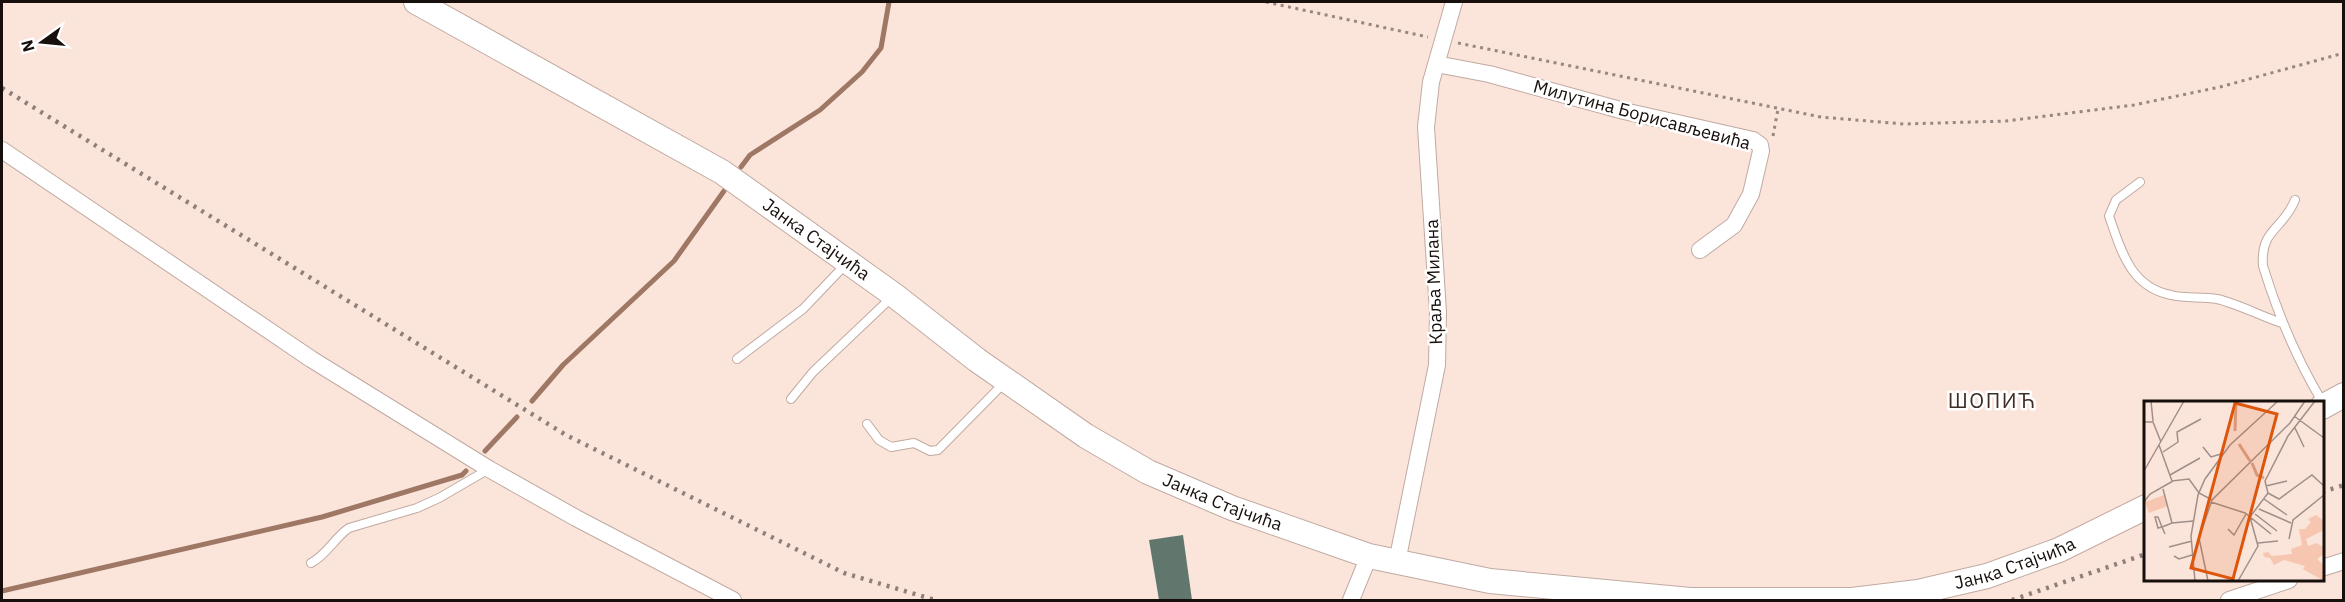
<svg xmlns="http://www.w3.org/2000/svg" width="2345" height="602" font-family="'IBM Plex Sans',sans-serif">
  <style>
    .lines { fill: none; stroke-linecap: round; stroke-linejoin: round }
    .stream { stroke: #9f7765; stroke-width: 5 }
    .building { fill: #61776e }
    .lane-casing { stroke: #c0aaa1; stroke-width: 10 }
    .street-casing { stroke: #c0aaa1; stroke-width: 18 }
    .secondary-casing { stroke: #c0aaa1; stroke-width: 26 }
    .path { stroke: #978780; stroke-width: 3; stroke-dasharray: 3 4.5; stroke-linecap: butt }
    .lane { stroke: #fff; stroke-width: 8 }
    .street { stroke: #fff; stroke-width: 16 }
    .secondary { stroke: #fff; stroke-width: 24 }
    .rail { stroke: #8f7f79; stroke-width: 4.5; stroke-dasharray: 3 6; stroke-linecap: butt }
    .labels { text-anchor: middle; stroke-width: 5; stroke-linejoin: round; paint-order: stroke }
    .street-label { font-size: 18px; fill: #170f0c; stroke: #fff }
    .quarter-label { font-size: 21px; letter-spacing: 1.5px; fill: #3f2e26; stroke: #fff }
    .inset-river { fill: none; stroke: #d9a38b; stroke-width: 3 }
    .inset-road { fill: none; stroke: #a08f88; stroke-width: 1.5 }
    .view { fill: #de550c; fill-opacity: 0.15; stroke: #de550c; stroke-width: 3 }
    .inset-edge { fill: none; stroke: #170f0c; stroke-width: 3 }
  </style>
  <rect width="100%" height="100%" fill="#fbe5db"/>
  <g class="lines">
    <path class="stream" d="M741,167l9,-12 70,-45 42,-38 19,-24 8,-46
      M532,401l31,-36 111,-104 50,-70
      M485,451l32,-34
      M2,591l320,-74 140,-42 4,-4"/>
  </g>
  <path class="building" d="M1183,535l9,65h-33l-10,-60z"/>
  <g class="lines">
    <g class="lane-casing">
      <path id="lane" d="M2140,182l-24,18 -7,16c12,34 21,71 62,79 15,4 31,1 46,4 22,5 43,17 65,24
        M2295,200c-12,30 -35,29 -32,66 15,49 34,94 60,137
        M737,359l66,-50 44,-46
        M791,399l22,-27 79,-75
        M867,424l12,16 12,7 23,-4 16,8 8,-1 66,-67
        M311,563c17,-9 23,-25 38,-35l68,-20 22,-10 50,-29"/>
    </g>
    <g class="street-casing">
      <path id="street" d="M1436,64l53,10 135,37 129,29 7,5 1,6 -10,43 -17,31 -34,25
        M2,150l309,209 178,110 87,49 157,82
        M1397,562l40,-197 1,-53 -12,-185 5,-45 23,-80
        M2322,568l22,-7
        M1351,600l18,-44
        M2229,600l60,-20"/>
    </g>
    <g class="secondary-casing">
      <g id="secondary">
        <path id="s1" d="M416,2l306,170 172,123 83,65 109,76 62,36 84,36 137,48 121,25 200,19h162l66,-8 69,-16 72,-26 87,-43"/>
        <path d="M2322,407l22,-12"/>
      </g>
    </g>
    <path class="path" d="M1266,2l162,35
      M1458,43l363,74 83,7 102,-3 128,-16 86,-18 124,-34
      M1773,136l5,-27"/>
    <use href="#lane" class="lane"/>
    <use href="#street" class="street"/>
    <use href="#secondary" class="secondary"/>
    <path class="rail" d="M2,88l564,347 278,138 91,27
      M2322,492l22,-7
      M2012,600l134,-46"/>
  </g>
  <g class="labels">
    <g class="street-label">
      <text transform="translate(1642 115) rotate(15)" y="6">Милутина Борисављевића</text>
      <text dy="6" stroke="none"><textPath href="#s1" startOffset="466">Јанка Стајчића</textPath></text>
      <text transform="translate(1434 282) rotate(-92)" y="6">Краља Милана</text>
      <text dy="6" stroke="none"><textPath href="#s1" startOffset="952">Јанка Стајчића</textPath></text>
      <text dy="6" stroke="none"><textPath href="#s1" startOffset="1762">Јанка Стајчића</textPath></text>
    </g>
    <g class="quarter-label">
      <text x="1992" y="408">ШОПИЋ</text>
    </g>
  </g>
  <g transform="translate(2144 401)">
    <rect width="180" height="180" fill="#fbe5db"/>
    <path d="M20,94l4,11 -19,7 -4,-11zM172,114l8,6v9l-18,9 2,7 8,-3 8,4v7l-7,5 7,6v16l-21,-12 2,-3 -21,-6 -10,5 -4,-7 -6,-1 -1,-4 5,-1 4,4 20,-2 -1,-5 11,-4 -3,-16h6l6,-7 -3,-3z" fill="#f7c6b0"/>
    <path class="inset-river" d="M91,30l1,-30M95,43l11,17M108,62l5,12 7,3"/>
    <path class="inset-road" d="M7,0l2,20M150,15l30,22M0,21h9l8,20M151,27l9,19M15,44l13,36 17,-2 10,14 13,7M59,46l8,10 10,-3M19,51l15,-10 -1,-10 24,-13M0,70l40,-70M26,74l30,-17M122,85l21,-5M19,88l9,34M124,92l11,6 33,-24 12,11M120,98l23,16M0,101l6,-8 23,-13M67,101l34,11 26,21M115,108l32,14M111,113l22,17M106,116l18,-24 -3,-12 23,-45 27,-35M84,128l6,6 12,-21M21,133l-3,-7 -4,-10h-3l3,11 4,-1 10,-4 21,-2M145,138l4,-19 31,-25M114,142l20,-2M25,146l23,-6M30,155l5,3 13,-4M51,180l-4,-45 7,-41 7,-16 25,-34 48,-44M64,180l-9,-43 13,-38 78,-77 15,-22M94,180l20,-35 -8,-29"/>
    <path class="view" d="M91,2l42,11 -44,165 -42,-11z"/>
    <rect width="180" height="180" class="inset-edge"/>
  </g>
  <rect width="2345" height="602" fill="none" stroke="#170f0c" stroke-width="6"/>
  <g transform="translate(42 42) rotate(255)" stroke="#ffffff" stroke-width="4.5" paint-order="stroke">
  <path d="M0-4.5L10 22L0 15L-10 22Z" fill="#170f0c"/>
  <text y="-9" font-size="16" font-weight="bold" text-anchor="middle" fill="#170f0c">N</text>
  </g>
</svg>
